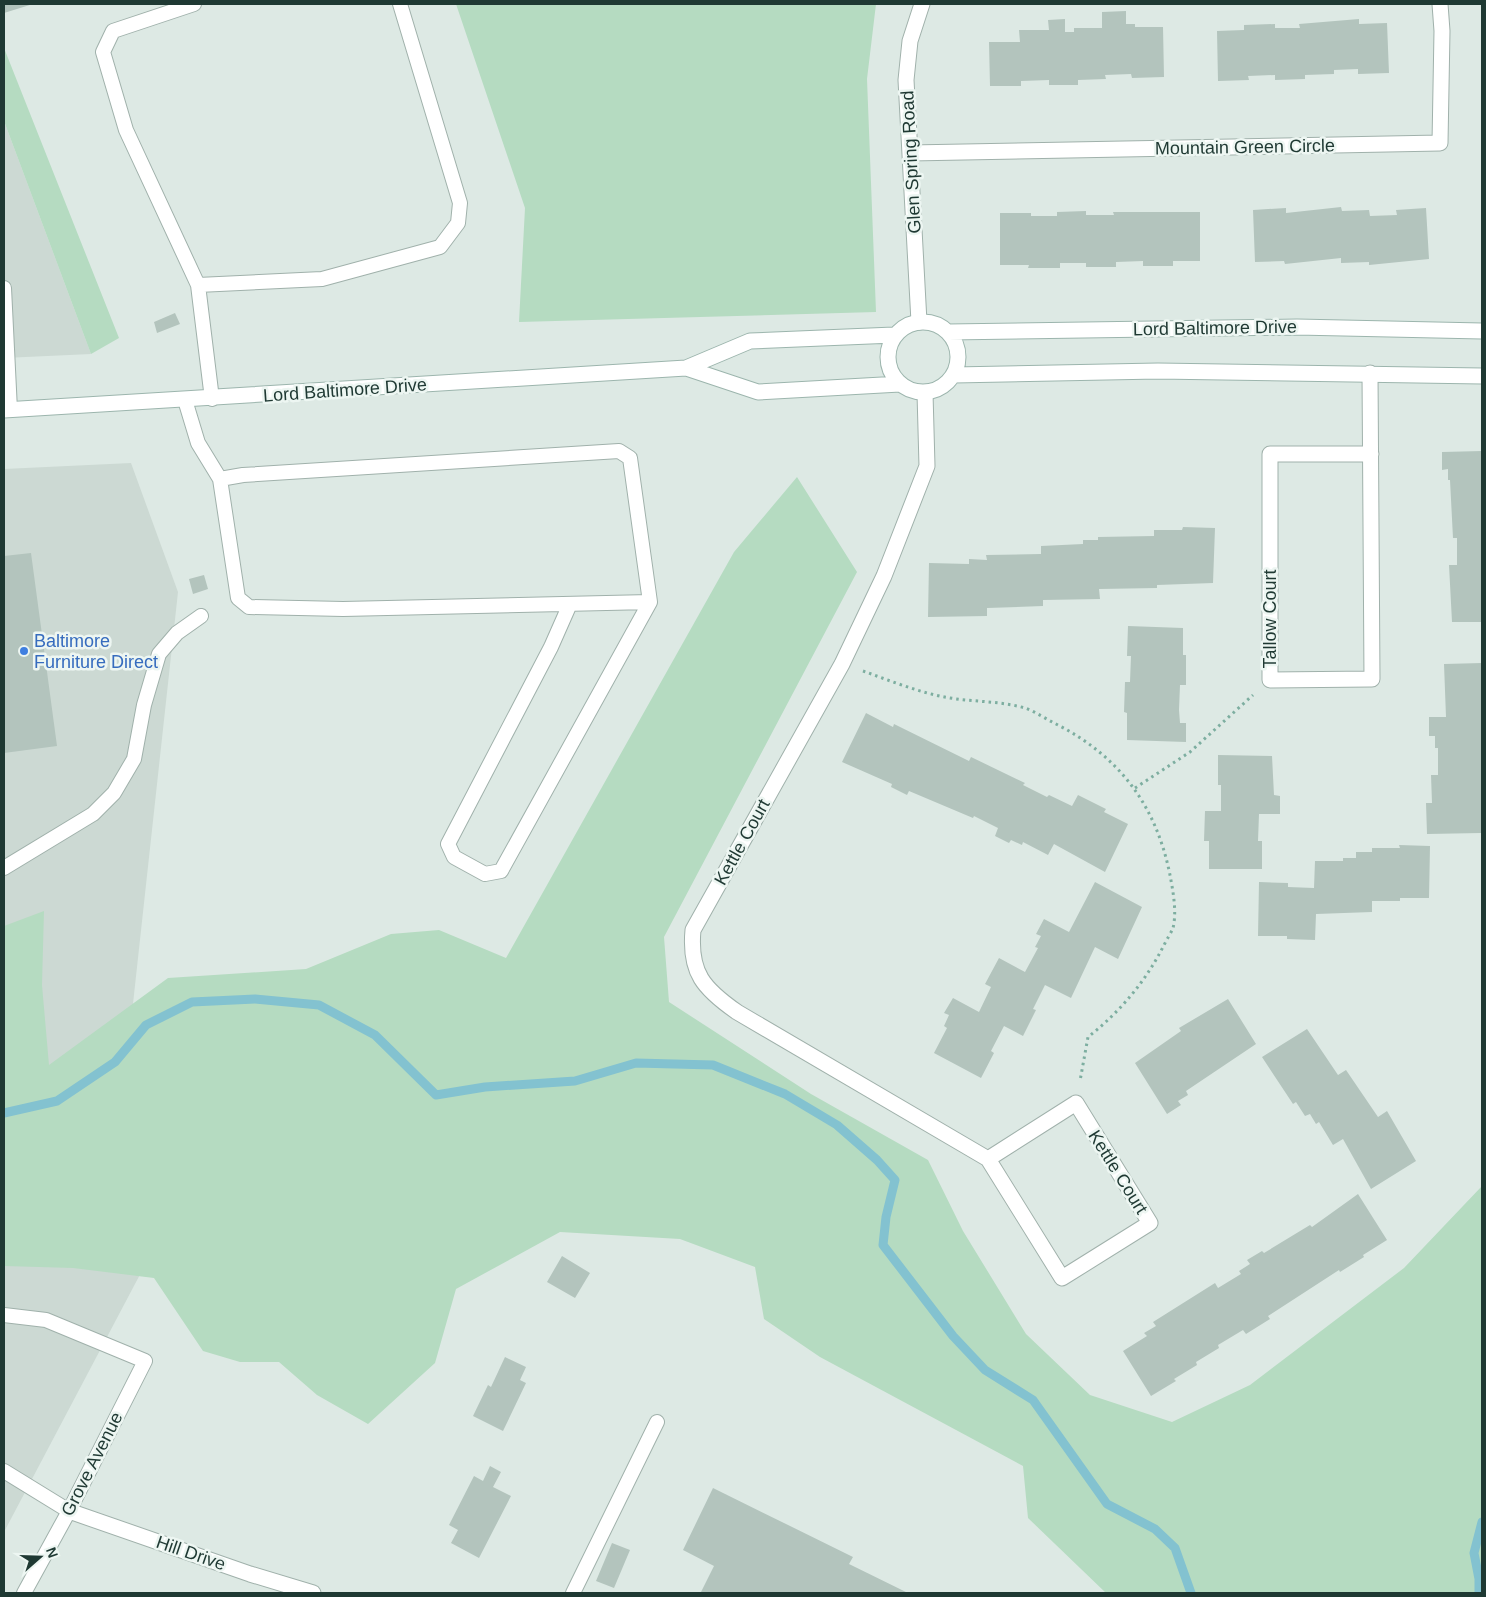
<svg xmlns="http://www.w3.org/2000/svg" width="1486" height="1597" font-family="Helvetica,sans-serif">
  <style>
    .built { fill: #ccd9d3 }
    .green { fill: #b5dbc1 }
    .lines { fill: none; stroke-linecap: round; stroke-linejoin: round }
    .stream { stroke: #83c2d0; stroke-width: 9 }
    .building { fill: #b3c4bd }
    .lane-casing { stroke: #a0b1ab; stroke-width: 16 }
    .street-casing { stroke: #a0b1ab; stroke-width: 17 }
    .secondary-casing { stroke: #9cb5ad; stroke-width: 17 }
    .path { stroke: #7daea0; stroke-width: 3; stroke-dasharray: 2.5 4; stroke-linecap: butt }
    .lane { stroke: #fff; stroke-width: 14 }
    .street { stroke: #fff; stroke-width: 15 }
    .secondary { stroke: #fff; stroke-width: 15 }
    .shop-dot { fill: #3f7fe0; stroke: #edf6f2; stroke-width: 2 }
    .labels { text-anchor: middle; stroke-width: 5; stroke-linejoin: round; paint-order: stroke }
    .street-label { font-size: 18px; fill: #1f3933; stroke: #edf6f2 }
    .shop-label { font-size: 18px; fill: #366cbe; stroke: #edf6f2; text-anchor: start }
  </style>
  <rect width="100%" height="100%" fill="#dde9e4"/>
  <path class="built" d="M4,121l87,233 -87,4z
    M131,463l47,129 -67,613 43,43 -150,284v-1063z"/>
  <path class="green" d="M456,4h420l-9,75 9,233 -357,10 6,-114z
    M4,48l115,290 -28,16 -87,-233z
    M797,477l60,95 -193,365 5,65 142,92 117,66 35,71 63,103 64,61 82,27 78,-37 154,-117 78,-82v407h-376l-78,-75 -5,-52 -203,-109 -56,-38 -9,-52 -75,-28 -120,-7 -104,57 -21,74 -67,61 -51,-29 -38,-33h-39l-37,-11 -49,-73 -81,-10 -69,-2v-340l40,-15 -2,74 7,80 119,-87 138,-9 85,-35 48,-4 67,28 228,-406z"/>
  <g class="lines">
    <path class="stream" d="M4,1113l53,-12 58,-39 31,-37 46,-23 63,-3 64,6 56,30 61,60 49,-8 90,-6 61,-18 77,2 72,29 52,31 40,35 18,20 -9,37 -3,28 70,91 32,34 48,30 74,104 48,25 20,19 16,45
      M1479,1593v-14l-5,-26 8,-31"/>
  </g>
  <path class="building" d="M4,4h29l-29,9z
    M1126,11v13h9v3h28l1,50 -32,1 -1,-4 -26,1 1,4 -28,1v5h-29v-5l-28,1v5h-31l-1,-44h31l-1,-12h30l-1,-10 17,-1v13h9v-4h28v-16z
    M1359,19v5l28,-1 2,50 -31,1v-5l-24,1v4l-29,1v4l-30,1v-5l-27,1 1,4 -31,1 -1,-50 27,-1v-5l31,-1v4h25l-1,-4z
    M1341,207l1,4 27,-1 1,6 27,-1 -1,-5 30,-2 3,51 -60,6v-3l-28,1v-5l-56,6 -1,-3 -29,1 -2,-52 33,-2v5z
    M1086,211v4h28l-1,-3h87v49h-27v5h-30v-5l-27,1v5h-30v-4h-26v5h-32l1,-3h-29v-52h31v3h26v-4z
    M175,313l5,11 -23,9 -3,-11z
    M1482,451v171h-30l-3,-57h8v-27h-4l-3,-58h-2v-11l-6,1v-18z
    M1183,527l32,1 -2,55 -56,2v3l-58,1 1,10 -57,1v6l-56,2v8l-59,1 1,-54 40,1v-5l18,1 -1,-5 55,-1v-8l42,-2v-4h15v-3l56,-1v-6h28z
    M31,553l26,193 -53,7v-197z
    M204,575l4,14 -15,5 -4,-15z
    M1128,626l55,2v27h3v30h-6l-1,25 1,13h6v19l-59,-2v-27l-3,-1 1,-30h5l1,-26h-4z
    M1482,663l-1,170 -54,1 -1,-31h6l-1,-28h7v-27h-3v-12h-6v-19h17l-2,-53z
    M866,713l27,14 1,-3 75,37 2,-4 54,26 -2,2 24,12 2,-2 23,11 6,-11 28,14 -2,3 24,12 -23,48 -51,-28 -6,11 -25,-13 -1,3 -11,-5 -2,3 -14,-7 3,-8 -24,-12 -1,2 -64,-27 -2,4 -16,-8 1,-3 -50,-22z
    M1218,755l54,1 2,39 6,1v18h-21l-1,27h4v28h-53v-28h-5l1,-30h16v-26h-3z
    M1399,845l31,1 -1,52h-29v3h-28v11l-56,2 -1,26 -28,-1v-3h-29l1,-54 29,1v4l26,1 1,-27h28v-3h13v-6h16v-4h28z
    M1095,882l47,25 -24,52 -23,-12 -24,51 -26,-13 -12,24 3,1 -13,26 -19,-10 -13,25 3,2 -13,25 -47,-25 13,-25 -3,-2 5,-11 -5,-2 9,-15 26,14 12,-25 -6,-3 14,-26 26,14 13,-24 -3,-1 6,-11 -5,-2 8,-15 25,13z
    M1228,999l28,45 -70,47 2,4 -10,6 3,4 -14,9 -32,-51 46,-32 -2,-3z
    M1307,1029l31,46 8,-5 32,47 9,-6 29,50 -45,28 -28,-50 -10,6 -14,-23 -3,2 -6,-10 -5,2 -9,-14 -3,2 -31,-47z
    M1358,1194l29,46 -24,15 1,2 -24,15 -1,-2 -71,46 2,3 -24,15 -3,-4 -25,15 1,3 -23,14 1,3 -23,14 2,2 -25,15 -28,-45 24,-15 -3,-3 12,-7 -3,-4 62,-39 3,5 23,-14 -2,-3 11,-7 -3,-4 15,-9 2,2 46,-28 2,2z
    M562,1256l28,17 -15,25 -28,-16z
    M505,1357l21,10 -6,13 6,3 -23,48 -30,-15 15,-31 3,2z
    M490,1466l11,6 -8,15 18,9 -32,62 -28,-15 7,-13 -9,-5 25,-49 9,5z
    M713,1488l140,69 -4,7 59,29 -207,-1 13,-26 -31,-16z
    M612,1543l18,7 -16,38 -18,-7z"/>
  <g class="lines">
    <g class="lane-casing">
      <path id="lane" d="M194,4l-81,27 -10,21 23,78 72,155 14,114
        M198,285l124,-6 118,-32 18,-24 2,-20 -60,-199
        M4,288l6,122
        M185,400l13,43 22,36 18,119 11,9 94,2 307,-7 -20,-144 -11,-7 -376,24 -23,4
        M570,604l-19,43 -103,197 6,13 31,17 16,-3 149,-269
        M4,868l89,-54 21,-21 20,-34 10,-54 15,-51 18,-21 24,-17
        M4,1315l42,5 99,41 -76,150 -45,82
        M4,1471l65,40
        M573,1593l84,-171"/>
    </g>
    <g class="street-casing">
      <path id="street" d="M910,153l530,-10 2,-112 -2,-27
        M919,322l-13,-242 4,-39 12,-37
        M1370,373l2,306 -102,1v-226h101
        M925,393l2,73 -43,110 -42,88 -149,266c-4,43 11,59 44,82l251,147 74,119 88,-55 -74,-120 -88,56
        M69,1511l181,63 63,19"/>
    </g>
    <g class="secondary-casing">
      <path id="secondary" d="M888 357a35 35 0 1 1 70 0a35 35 0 1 1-70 0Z
        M948,332l349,-5 185,4
        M686,368l72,24 142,-8
        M954,375l204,-4 324,5
        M4,410l682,-42 64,-27 144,-6"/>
    </g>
    <path class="path" d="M863,671c28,10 57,22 87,27 25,4 51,3 75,10 11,4 21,11 31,16 63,32 100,81 114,151 3,16 7,37 3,53 -2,5 -6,11 -9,17 -18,36 -44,67 -76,92l-8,44
      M1135,788l55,-36 63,-57"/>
    <use href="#lane" class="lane"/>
    <use href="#street" class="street"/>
    <use href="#secondary" class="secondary"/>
  </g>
  <circle class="shop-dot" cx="24" cy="651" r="5"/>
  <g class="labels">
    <g class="street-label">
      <text transform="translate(1245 147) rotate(-1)" y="6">Mountain Green Circle</text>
      <text transform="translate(911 162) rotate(-93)" y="6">Glen Spring Road</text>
      <text transform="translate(1215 328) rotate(-1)" y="6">Lord Baltimore Drive</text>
      <text transform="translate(345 390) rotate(-4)" y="6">Lord Baltimore Drive</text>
      <text transform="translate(1270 619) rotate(-90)" y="6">Tallow Court</text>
      <text transform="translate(742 842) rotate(-61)" y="6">Kettle Court</text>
      <text transform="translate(1118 1172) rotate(58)" y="6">Kettle Court</text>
      <text transform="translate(92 1464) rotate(-63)" y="6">Grove Avenue</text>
      <text transform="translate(191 1553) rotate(19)" y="6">Hill Drive</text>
    </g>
    <g class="shop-label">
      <text x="34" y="647">Baltimore<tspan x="34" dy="21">Furniture Direct</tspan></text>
    </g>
  </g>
  <rect width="1486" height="1597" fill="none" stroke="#1f3933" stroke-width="10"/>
  <g transform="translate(40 1557) rotate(70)" stroke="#edf6f2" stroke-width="4" paint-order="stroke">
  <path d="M0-4L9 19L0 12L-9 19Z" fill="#1f3933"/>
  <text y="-8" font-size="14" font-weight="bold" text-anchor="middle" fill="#1f3933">N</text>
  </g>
</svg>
